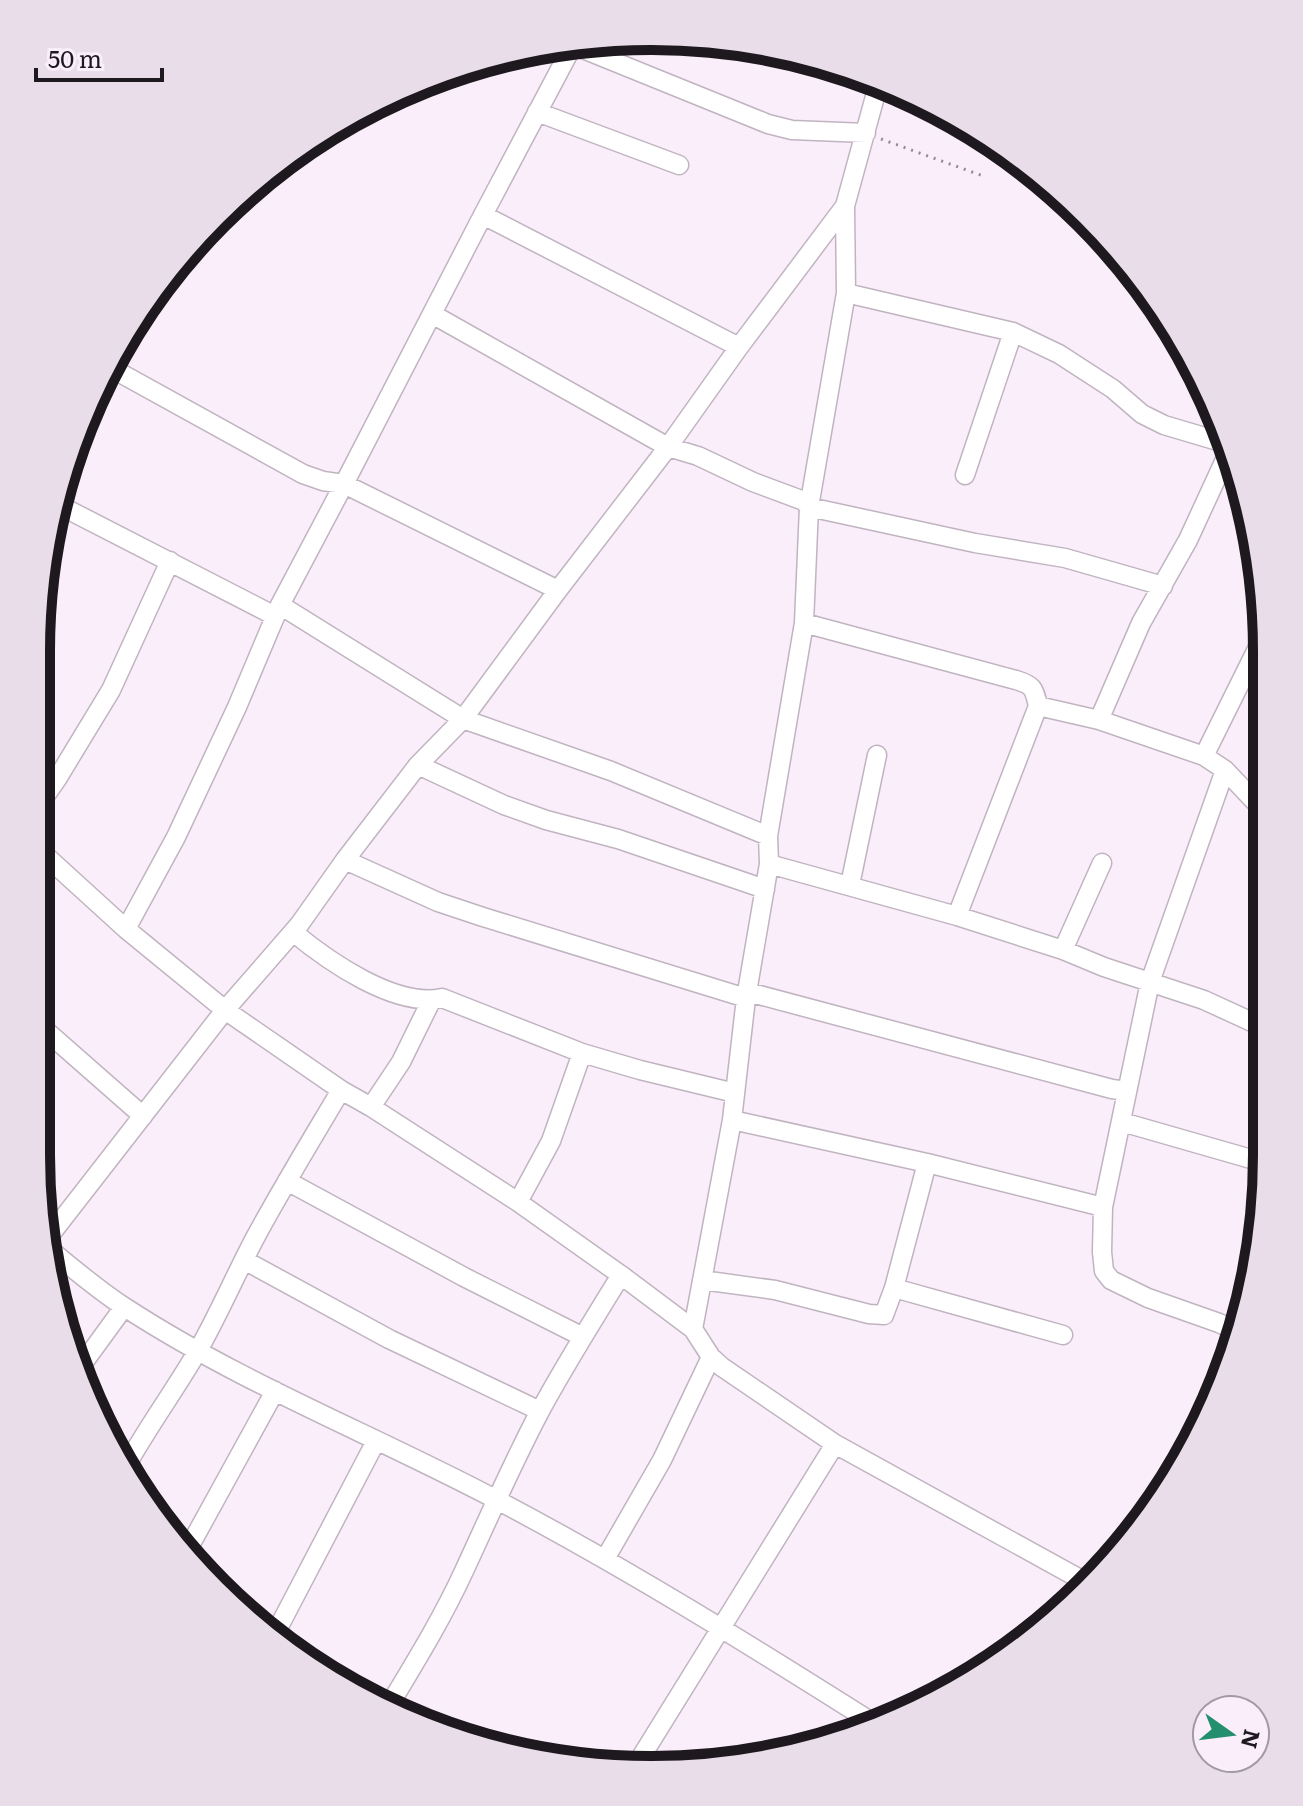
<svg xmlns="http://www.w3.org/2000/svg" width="1303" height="1806" font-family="Literata,serif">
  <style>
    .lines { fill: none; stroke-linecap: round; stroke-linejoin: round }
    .minor-casing { stroke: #c0b4c1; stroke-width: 21 }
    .path { stroke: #938a93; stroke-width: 3; stroke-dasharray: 2 6; stroke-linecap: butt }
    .minor { stroke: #fff; stroke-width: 18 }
    .rim { fill: none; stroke: #1e191e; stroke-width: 10 }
  </style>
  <rect width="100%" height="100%" fill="#fbeefb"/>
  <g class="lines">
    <g class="minor-casing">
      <path id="minor" d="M573,45l195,79 24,6 74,3
        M537,112l142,53
        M483,215l256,132
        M846,293l167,39 46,22 54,35 29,25 22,11 64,19
        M432,314l236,133 30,9 55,26 51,19 5,6 166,36 90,15 98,28
        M113,369l190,105 20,7 21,3 214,106
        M965,475l48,-143
        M55,503l220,113
        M280,605l183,114 148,52 157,65
        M804,623l212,57c17,5 18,8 22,26l-81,210
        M1038,706l61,14 105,36 21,14 38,40
        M1099,720l42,-97 47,-83 41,-89
        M1204,756l58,-117
        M418,765l86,40 42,15 72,19 147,50
        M1225,770l-75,212 -47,225 -1,45 2,19 7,9 37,18 71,25 19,9
        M36,809l21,-30 54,-89 59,-129
        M36,847l90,82 99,81 116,80 30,17 147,95 103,73 72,54 18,28 11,10 113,77 254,140
        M345,860l93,42 45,15 263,81
        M769,864l188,52 106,34 41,17 100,33 61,28
        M850,885l27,-130
        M126,929l50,-92 61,-130 43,-102 64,-121 139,-269 91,-172
        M293,932c35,29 102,76 149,66l140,55 58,17 95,23
        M1063,950l39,-87
        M748,992l364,97 15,2
        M36,1022l107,94
        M371,1107l30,-45 30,-61
        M732,1120l195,43 176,44
        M1122,1122l143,41
        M287,1181l177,96 119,60
        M518,1202l33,-61 31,-88
        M47,1239l178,-229 74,-85 46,-65 73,-95 45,-46 95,-129 110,-143 71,-100 106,-141
        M49,1249c25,20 50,42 77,59 117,76 248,127 371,192 131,69 256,147 381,226
        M244,1260l145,79 151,72
        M702,1280l73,10 94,24 15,1 10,-27 33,-125
        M894,1288l169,47
        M693,1329l39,-209 14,-122 23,-134 -1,-28 36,-213 5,-116 37,-214 -1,-87 34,-124
        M81,1366l43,-59
        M126,1466c23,-41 51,-79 74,-119 20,-36 36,-73 55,-109 27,-50 57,-99 86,-148
        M187,1551l88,-160
        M605,1559l57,-99 49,-103
        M274,1636l102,-195
        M387,1709c27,-45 55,-90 77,-138 25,-54 48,-107 76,-160 25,-46 53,-91 81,-136
        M638,1762l197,-318"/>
    </g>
    <path class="path" d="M881,139l102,37"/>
    <use href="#minor" class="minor"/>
  </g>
  <path d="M0 0H1303V1806H0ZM651 50H652A601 601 0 0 1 1253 651V1155A601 601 0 0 1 652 1756H651A601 601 0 0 1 50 1155V651A601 601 0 0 1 651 50Z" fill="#e9dde9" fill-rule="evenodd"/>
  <path class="rim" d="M651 50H652A601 601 0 0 1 1253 651V1155A601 601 0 0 1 652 1756H651A601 601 0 0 1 50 1155V651A601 601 0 0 1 651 50Z"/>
  <g transform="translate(1231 1734) rotate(104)"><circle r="38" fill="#fbeefb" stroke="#a399a3" stroke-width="2"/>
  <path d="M0-6L14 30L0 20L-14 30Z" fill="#238f6d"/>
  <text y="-12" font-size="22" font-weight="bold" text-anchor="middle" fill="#1e191e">N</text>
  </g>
  <path d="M36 68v12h126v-12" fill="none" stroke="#1e191e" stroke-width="4"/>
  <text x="48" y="68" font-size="24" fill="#1e191e" stroke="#fbeefb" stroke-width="6" paint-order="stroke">50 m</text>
</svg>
